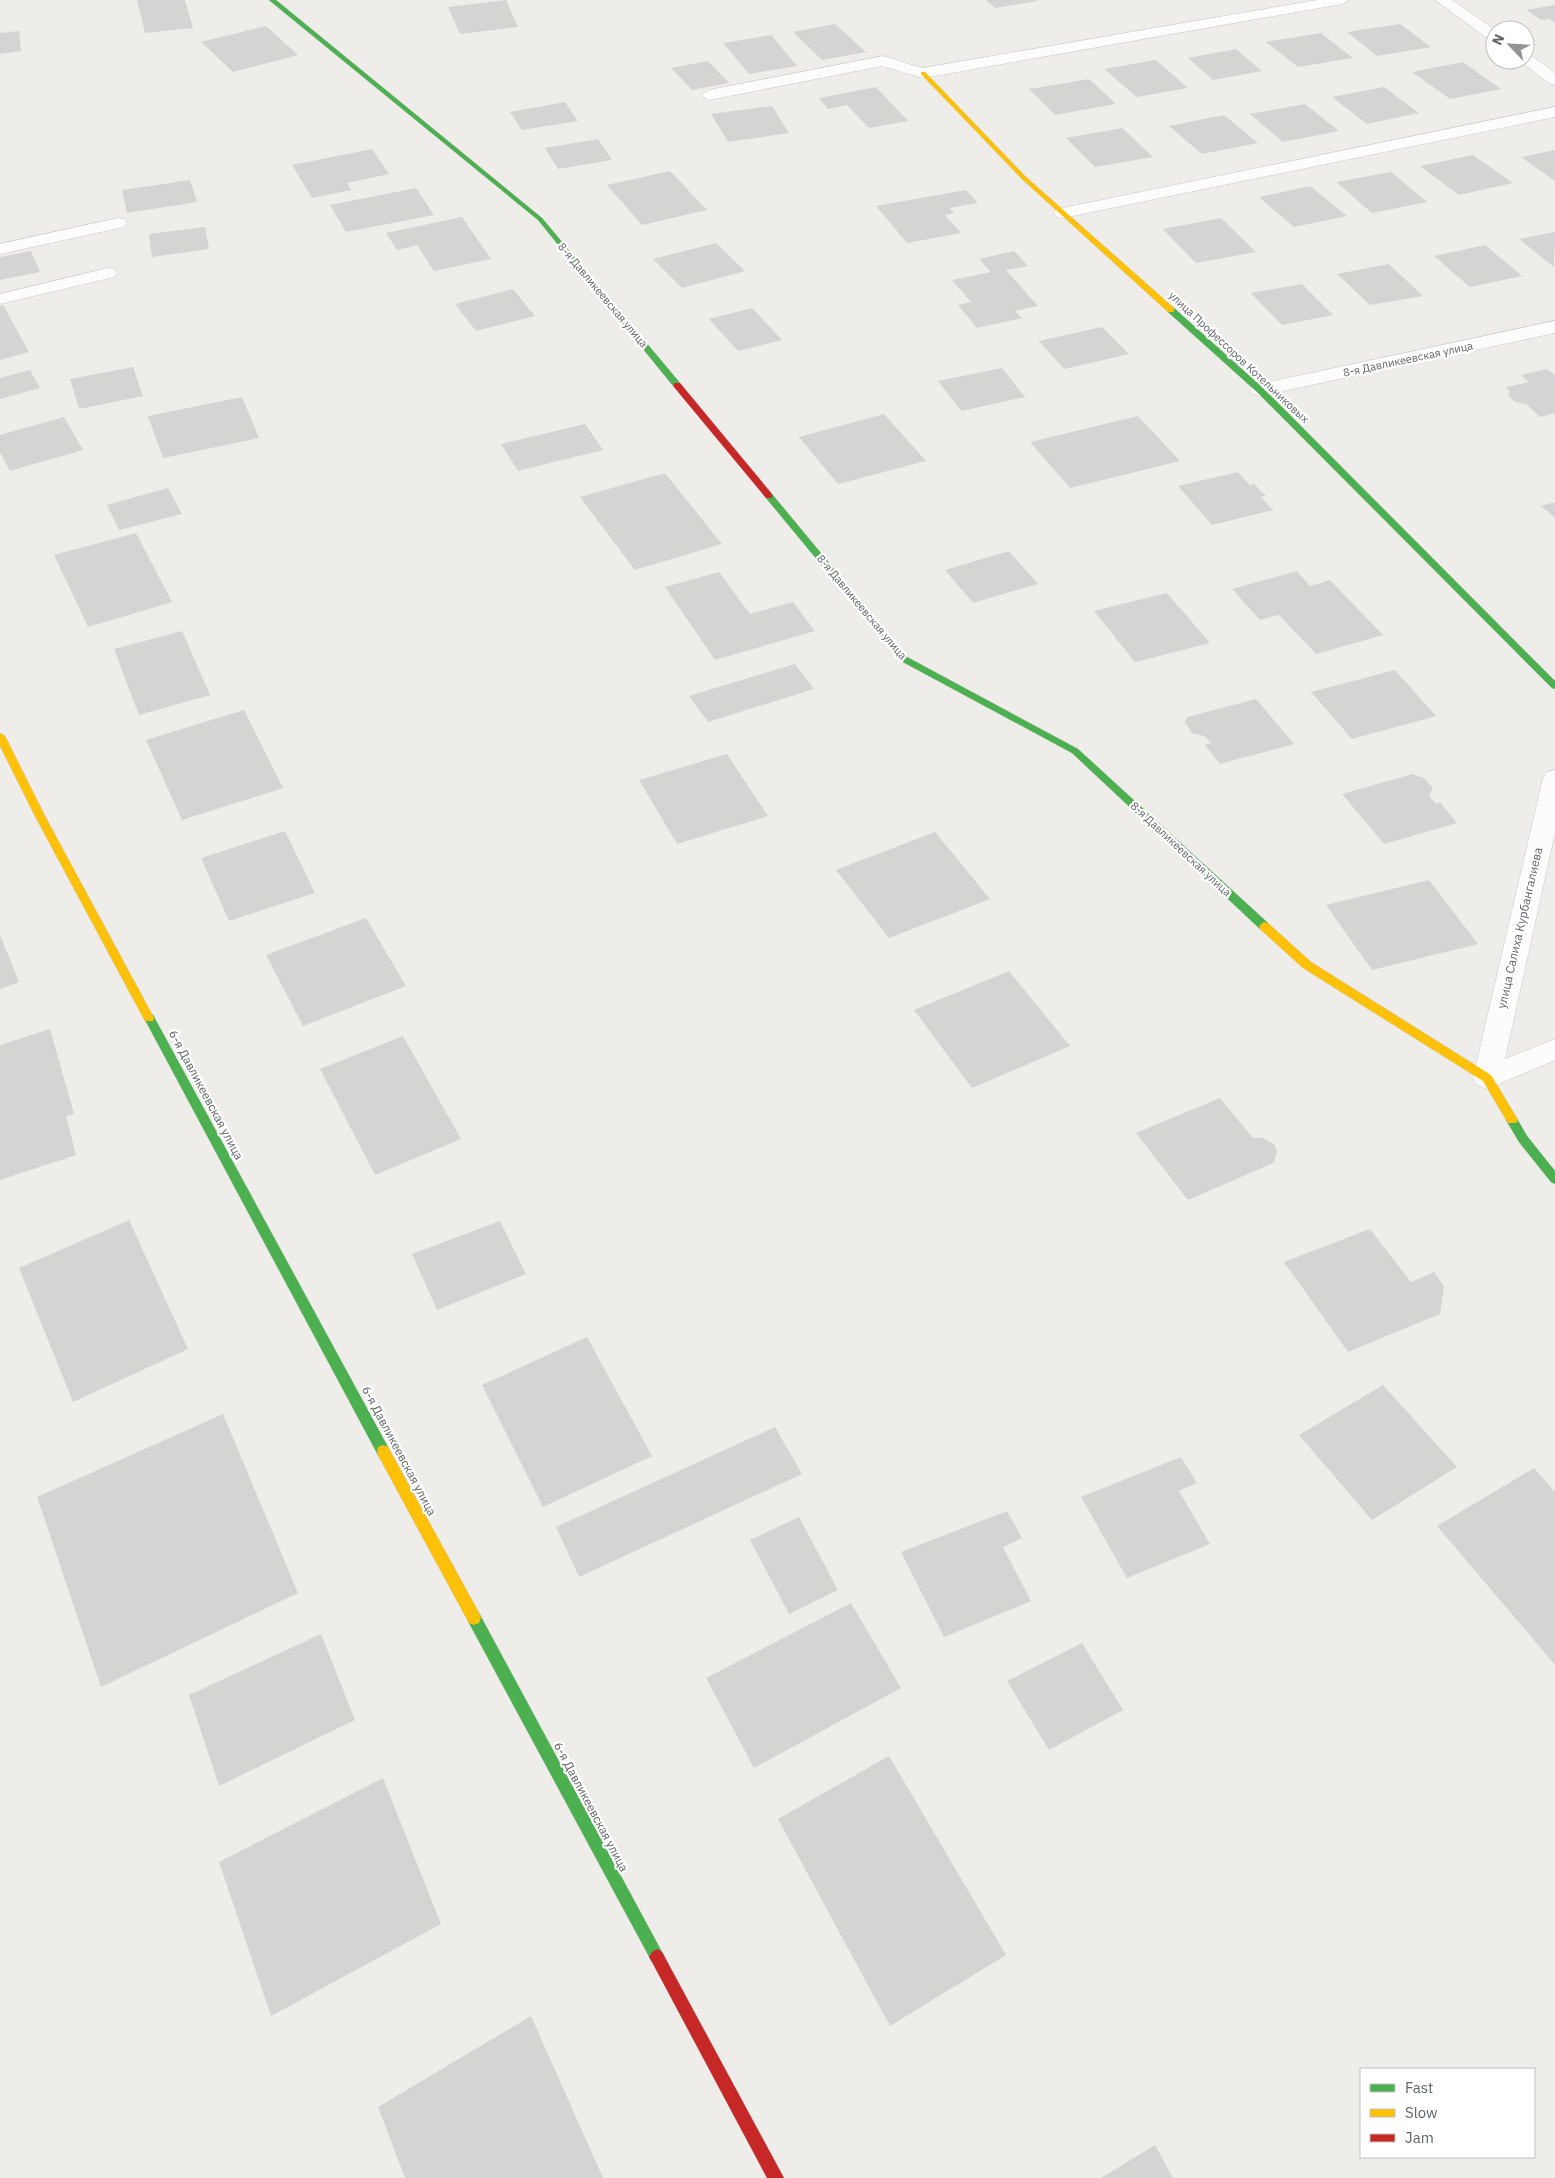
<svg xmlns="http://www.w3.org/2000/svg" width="1555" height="2178" font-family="'IBM Plex Sans',sans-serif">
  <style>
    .building { fill: #d5d4d2 }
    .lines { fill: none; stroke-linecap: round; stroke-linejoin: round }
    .lane-casing { stroke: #c9c9c9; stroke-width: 1 }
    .street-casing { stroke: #c9c9c9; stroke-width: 1 }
    .fast-casing { stroke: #cbcbca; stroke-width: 1 }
    .slow-casing { stroke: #cbcbca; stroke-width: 1 }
    .jam-casing { stroke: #cbcbca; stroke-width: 1 }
    .lane { fill: #fcfcfc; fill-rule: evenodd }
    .street { fill: #fcfcfc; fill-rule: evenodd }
    .fast { fill: #4caf50; fill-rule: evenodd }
    .slow { fill: #ffc107; fill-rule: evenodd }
    .jam { fill: #c62828; fill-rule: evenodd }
    .labels { text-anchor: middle; stroke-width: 4.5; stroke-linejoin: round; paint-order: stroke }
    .far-street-label { font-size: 11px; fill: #5f6366; stroke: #fff }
    .street-label { font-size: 12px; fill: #5f6366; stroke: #fff }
  </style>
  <rect width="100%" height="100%" fill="#eeede9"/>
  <path class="building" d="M137,0h48l8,28 -48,5z
    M506,0l12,27 -58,7 -12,-27z
    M986,0h51v1l-42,7z
    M1555,5v18l-6,-4 -8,1 -15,-10z
    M835,24l31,28 -44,8 -29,-28z
    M1400,24l31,23 -54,9 -30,-24z
    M266,26l32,29 -65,17 -32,-30z
    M19,31l2,20 -21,3v-21z
    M1321,33l32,25 -55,9 -32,-25z
    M771,35l26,31 -48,8 -26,-31z
    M1236,49l26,22 -49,9 -25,-22z
    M1156,60l32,28 -51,9 -33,-28z
    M708,61l21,22 -37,7 -21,-22z
    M1463,62l38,27 -51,10 -38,-27z
    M1089,79l27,25 -61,11 -26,-26z
    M876,87l32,34 -39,7 -22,-23 -19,4 -9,-11z
    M1384,87l35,26 -52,11 -35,-27z
    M565,102l13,19 -56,9 -12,-18z
    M1305,104l34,27 -56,11 -33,-28z
    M772,106l17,27 -61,9 -17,-28z
    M1224,115l34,28 -56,11 -33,-28z
    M1122,128l31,29 -58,10 -29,-29z
    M598,139l14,21 -54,9 -13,-21z
    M372,149l17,25 -42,9 4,7 -39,8 -20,-33z
    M1555,150v31l-34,-24z
    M1473,155l40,28 -54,12 -39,-29z
    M670,171l37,39 -65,15 -35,-40z
    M1391,172l36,30 -55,11 -36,-31z
    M190,180l7,22 -70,11 -5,-23z
    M1310,186l37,30 -53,11 -35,-30z
    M416,188l18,27 -88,17 -16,-27z
    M966,190l12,13 -28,5 4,5 -9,2 16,18 -54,10 -31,-37z
    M462,217l29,42 -57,12 -17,-26 -20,5 -11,-17z
    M1221,218l35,34 -60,11 -33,-34z
    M205,227l4,22 -57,8 -3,-23z
    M1555,232l-1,35 -35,-28z
    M716,243l29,28 -63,17 -29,-29z
    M1485,245l37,31 -52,11 -36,-31z
    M31,251l9,21 -40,8v-23z
    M1014,251l14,15 -22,4 32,36 -23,5 7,7 -45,10 -19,-23 13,-3 -19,-22 39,-8 -12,-13z
    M1389,264l34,32 -53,9 -33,-31z
    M1302,284l31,31 -51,10 -31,-32z
    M513,289l22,27 -59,15 -21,-27z
    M3,305l26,47 -29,8v-54z
    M752,308l30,32 -44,11 -29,-32z
    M1102,327l27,27 -65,15 -25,-28z
    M133,367l10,29 -64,13 -9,-30z
    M1002,368l23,29 -64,14 -23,-30z
    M1547,369l8,6v38l-15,4 -14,-13 -11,-2 -7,-6 2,-5 -4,-4 23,-5 -8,-7z
    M30,370l10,18 -40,11v-21z
    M242,397l17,41 -96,20 -15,-42z
    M884,414l42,47 -88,23 -39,-47z
    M1138,416l42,45 -110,27 -40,-46z
    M64,417l19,33 -73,21 -10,-19v-17z
    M585,424l18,26 -85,21 -17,-27z
    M1238,472l12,13 4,-1 12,12 -5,1 12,13 -61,15 -34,-39z
    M665,473l57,71 -87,26 -55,-73z
    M168,488l14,26 -63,16 -12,-25z
    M1555,502v16l-14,-12z
    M136,533l36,69 -84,25 -34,-72z
    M1009,551l29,33 -65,19 -28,-33z
    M1297,571l13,15 20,-6 53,55 -67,19 -37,-39 -19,5 -28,-31z
    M719,572l31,42 43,-12 22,29 -100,29 -50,-73z
    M1167,593l43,50 -75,19 -41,-51z
    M182,631l28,64 -71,20 -25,-66z
    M795,664l19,25 -106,33 -19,-26z
    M1395,670l41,46 -84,23 -41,-47z
    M1256,699l38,45 -74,20 -15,-19 6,-2 -7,-7 -12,-3 -7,-10 2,-6z
    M244,710l39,78 -101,32 -36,-80z
    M727,754l41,62 -91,28 -38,-64z
    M1412,774l12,4 9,10 -4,8 7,8 4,-2 17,21 -73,21 -42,-50z
    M285,831l30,62 -86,28 -28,-63z
    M935,832l55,67 -101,39 -53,-68z
    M1429,880l49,64 -106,26 -46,-65z
    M366,918l40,68 -103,40 -37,-71z
    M0,935l19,47 -19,7z
    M1009,971l61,75 -98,42 -58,-78z
    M50,1029l24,85 -8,2 10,39 -76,25v-135z
    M403,1036l58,103 -86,36 -55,-106z
    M1220,1098l33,40h10l11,6 3,8 -4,11 -85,37 -52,-67z
    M129,1220l59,129 -115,53 -54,-134z
    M500,1221l26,53 -89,36 -25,-56z
    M1370,1229l41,53 23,-10 10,14 -4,28 -92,38 -64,-90z
    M587,1337l65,119 -109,51 -61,-122z
    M1383,1385l74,82 -85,53 -73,-85z
    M223,1414l75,179 -197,94 -64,-190z
    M775,1427l27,47 -223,103 -23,-50z
    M1181,1457l16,26 -18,8 31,53 -83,34 -46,-81z
    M1534,1468l21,24v173l-118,-139z
    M1007,1511l15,27 -19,9 28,54 -87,36 -43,-85z
    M799,1517l39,73 -49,24 -39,-74z
    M851,1603l50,85 -147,80 -48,-90z
    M321,1634l34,86 -136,66 -30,-91z
    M1082,1643l41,67 -74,40 -42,-69z
    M889,1756l117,199 -116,71 -112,-207z
    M383,1778l58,146 -170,92 -52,-154z
    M531,2016l72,162h-198l-27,-71z
    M1155,2145l18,33h-72z"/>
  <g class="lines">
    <g class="lane-casing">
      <path id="lane" d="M883,56l45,14 3,3 -8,5 -41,-12 -173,34 -8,-5 8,-5z
        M118,218l6,1 3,4 -3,4 -124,27v-10z
        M108,268l6,1 3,4 -3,4 -114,27v-10z"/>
    </g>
    <g class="street-casing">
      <path id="street" d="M1317,0h32l-7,4 -419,74 -8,-5 8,-5z
        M1435,0h17l43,30v12l-5,-2z
        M1525,53l5,2 25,18v12l-6,-2 -29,-22 5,-1z
        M1555,107v10l-492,101 -6,-1 -3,-4 3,-4 6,-1z
        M1555,321v12l-295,63 -7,-2 -3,-4 3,-4 7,-2z
        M1555,770v62l-50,227 50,-20v21l-68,29 -10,-4 -4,-7 70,-300 4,-6z"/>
    </g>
    <g class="fast-casing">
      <path id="fast" d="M269,0h7l266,218 138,165v4h-6l-136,-167z
        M1168,308h6l89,80 292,293v8l-3,-1 -295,-296 -89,-80z
        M769,493l3,1 135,163 171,92 190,174 1,3 -1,3h-8l-188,-176 -171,-92 -135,-163 -1,-2z
        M149,1014l4,1 235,432 1,4 -1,4 -5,2 -5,-2 -234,-437z
        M1512,1116l4,1 11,19 28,35v13l-4,-2 -32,-40 -13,-22 2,-3z
        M474,1611l5,2 183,339 3,5 -3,5 -5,3 -5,-3 -183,-339 -2,-5 2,-5z"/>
    </g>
    <g class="slow-casing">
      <path id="slow" d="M921,72h4l101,105 148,131v4h-6l-146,-133 -101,-105z
        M0,733l5,3 41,82 108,200 -1,3h-8l-109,-203 -36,-72z
        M1264,922l4,1 43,39 180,113 27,45 -2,3h-8l-25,-42 -180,-113 -43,-39 -1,-3z
        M383,1445l5,2 91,166 2,5 -2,5 -5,2 -5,-2 -91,-168 -1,-4 1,-4z"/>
    </g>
    <g class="jam-casing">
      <path id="jam" d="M674,383h6l92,111v4h-6l-92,-111z
        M657,1949l5,3 122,226h-17l-115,-216 -3,-5 3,-5z"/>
    </g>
    <use href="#lane" class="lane"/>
    <use href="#street" class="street"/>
    <use href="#fast" class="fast"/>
    <use href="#slow" class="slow"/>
    <use href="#jam" class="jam"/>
  </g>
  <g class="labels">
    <g class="far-street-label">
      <text transform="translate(603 295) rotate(50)" y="4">8-я Давликеевская улица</text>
      <text transform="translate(1239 357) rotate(43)" y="4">улица Профессоров Котельниковых</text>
      <text transform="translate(1408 359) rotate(-12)" y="4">8-я Давликеевская улица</text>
      <text transform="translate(862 607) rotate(50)" y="4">8-я Давликеевская улица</text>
      <text transform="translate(1181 849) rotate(43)" y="4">8-я Давликеевская улица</text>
    </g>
    <g class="street-label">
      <text transform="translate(1520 928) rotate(-77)" y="4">улица Салиха Курбангалиева</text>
      <text transform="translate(206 1095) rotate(62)" y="4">6-я Давликеевская улица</text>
      <text transform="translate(399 1451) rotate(62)" y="4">6-я Давликеевская улица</text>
      <text transform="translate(591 1807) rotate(62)" y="4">6-я Давликеевская улица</text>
    </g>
  </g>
  <rect x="1360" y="2068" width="175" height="90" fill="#ffffff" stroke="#bfc1c2"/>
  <rect x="1370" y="2084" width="25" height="8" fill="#4caf50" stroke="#bfc1c2"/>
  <text x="1405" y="2093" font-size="15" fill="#5f6366">Fast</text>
  <rect x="1370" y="2109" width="25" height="8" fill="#ffc107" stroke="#bfc1c2"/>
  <text x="1405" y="2118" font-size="15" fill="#5f6366">Slow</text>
  <rect x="1370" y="2134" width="25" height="8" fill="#c62828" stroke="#bfc1c2"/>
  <text x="1405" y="2143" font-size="15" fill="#5f6366">Jam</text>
  <g transform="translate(1510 45) rotate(295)"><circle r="24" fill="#ffffff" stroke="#bfc1c2"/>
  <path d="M0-4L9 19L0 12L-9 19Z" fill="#919394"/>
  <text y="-8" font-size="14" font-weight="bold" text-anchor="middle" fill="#5f6366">N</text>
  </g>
</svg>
